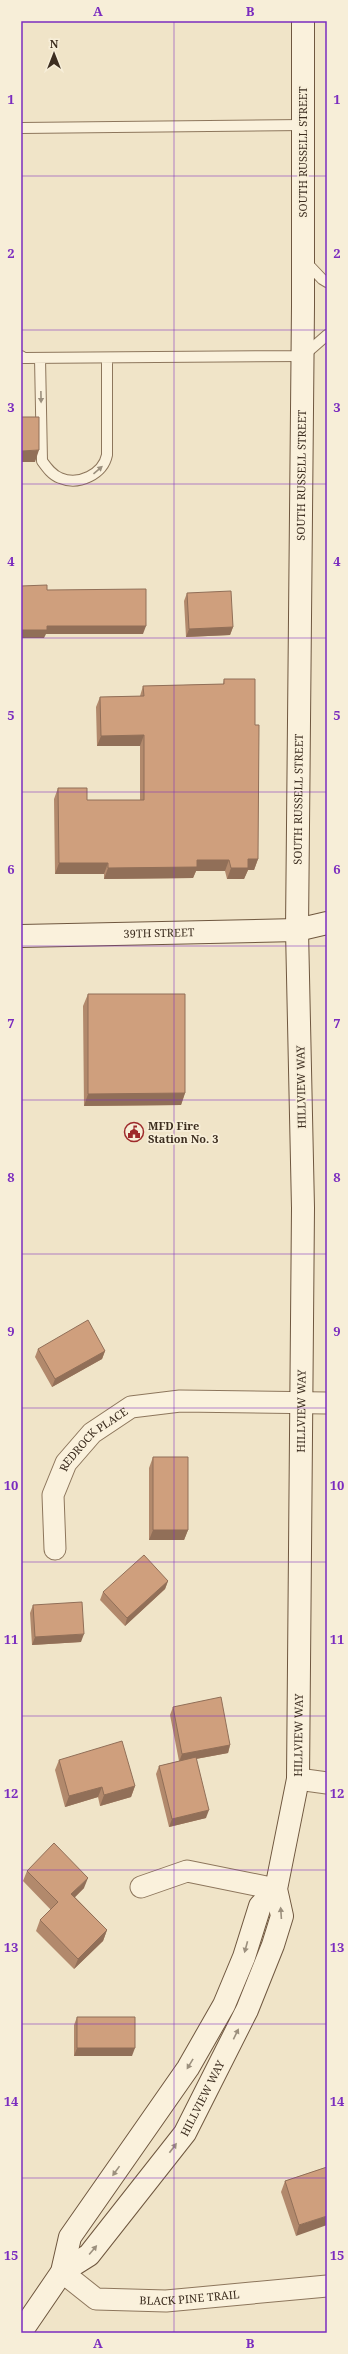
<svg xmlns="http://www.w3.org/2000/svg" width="348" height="2354" font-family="'Noto Serif',serif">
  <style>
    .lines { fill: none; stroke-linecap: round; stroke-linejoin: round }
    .lane-casing { stroke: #8d765c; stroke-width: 12 }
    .street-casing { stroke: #8d765c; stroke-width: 23 }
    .secondary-casing { stroke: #6f573f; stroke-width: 24 }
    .lane { stroke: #faf1dc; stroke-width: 10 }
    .street { stroke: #faf1dc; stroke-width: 21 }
    .secondary { stroke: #faf1dc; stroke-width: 22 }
    .wall { fill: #b2896c }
    .shaded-wall { fill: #916f58 }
    .building { fill: #cf9f7d; stroke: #916f58 }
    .oneway { fill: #9c907e }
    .grid { fill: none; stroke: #7b2cbf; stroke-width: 1; stroke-opacity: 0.55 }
    .labels { text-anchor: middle; stroke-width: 3.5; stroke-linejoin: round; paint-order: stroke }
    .street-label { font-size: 11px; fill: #3d2e20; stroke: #f7eed8 }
    .poi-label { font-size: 11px; font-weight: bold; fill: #3d2e20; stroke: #f7eed8; text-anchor: start }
    .neatline { fill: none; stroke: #7b2cbf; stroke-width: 1.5 }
    .grid-label { font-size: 13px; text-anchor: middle; font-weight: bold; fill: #7b2cbf }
  </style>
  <rect width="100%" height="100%" fill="#f0e4c8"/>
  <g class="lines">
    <g class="lane-casing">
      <path id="lane" d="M21,128l282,-3
        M305,261l17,18 5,3
        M21,356l3,2 279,-2 24,-21
        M40,358l2,103c5,7 10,14 18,17 19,8 43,-4 47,-23v-97"/>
    </g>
    <g class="street-casing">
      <g id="street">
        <path id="s1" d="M55,1549l-2,-54 13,-32 26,-30 39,-26 49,-6 147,2"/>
        <path d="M298,1779l29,4"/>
        <path d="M141,1887l46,-16 89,18"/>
        <path id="s2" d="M62,2272l34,27 70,2 161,-15"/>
      </g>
    </g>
    <g class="secondary-casing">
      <g id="secondary">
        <path id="s3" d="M21,936l276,-6 30,-7"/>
        <path id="s4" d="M62,2272l27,-17 96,-122 62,-123 26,-65 9,-29 -6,-27 22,-110 5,-571 -6,-278 6,-624v-285"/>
        <path d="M21,2332l41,-60 8,-35 118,-169 36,-63 20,-48 16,-51 16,-17"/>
      </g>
    </g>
    <use href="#lane" class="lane"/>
    <use href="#street" class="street"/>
    <use href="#secondary" class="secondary"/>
  </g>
  <path class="wall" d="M187,593l46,34 -3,8 -44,2 -2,-36z
    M224,679l31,46 3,134 -4,11h-6l-4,9h-17l-2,-8h-29l-3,7 -89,1v-5h-49l-1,-75 4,-11 29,12h53v-54h-43l-1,-39 4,-10 40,-1 3,-10 80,-2z
    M88,994l97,99 -4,12 -97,1 -1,-100z
    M38,1349l67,2 -3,8 -50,28 -17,-30z
    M153,1457l35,73 -4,10h-35v-72z
    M168,1581l-3,8 -40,37 -25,-26 3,-8z
    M33,1605l48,37 -49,3 -2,-32z
    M173,1707l57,38 -2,8 -32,6 10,59 -37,9 -13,-53 3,-8 20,-5 -9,-46z
    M59,1760l76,26 -4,11 -31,9 -2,-9 -33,10 -10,-37z
    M27,1871l57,17 -9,9 32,33 -4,11 -29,28 -38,-38 4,-11 11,-10 -28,-29z
    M77,2017l55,39h-58v-31z
    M327,2167l-31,69 -15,-44 4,-11z"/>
  <path class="shaded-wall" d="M39,450l-4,12h-14v-11z
    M47,626h99l-3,8h-97l-2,4h-23v-8z
    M233,627l-3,8 -44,2 3,-8z
    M144,735l-4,11h-43l4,-10z
    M248,859h10l-4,11h-6l-4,9h-17l4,-11z
    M197,860h32l-4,11h-29l-3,7 -89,1 4,-11z
    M59,863h49l-4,11h-49z
    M185,1093l-4,12 -97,1 4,-12z
    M105,1351l-3,8 -50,28 3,-8z
    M153,1530h35l-4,10h-35z
    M168,1581l-3,8 -40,37 2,-8z
    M84,1634l-3,8 -49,3 3,-8z
    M230,1745l-2,8 -49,9 3,-8z
    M135,1786l-4,11 -31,9 4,-11z
    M102,1787l-4,10 -33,10 4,-11z
    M209,1810l-3,8 -37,9 3,-8z
    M88,1878l-4,10 -16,16 3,-10z
    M107,1930l-4,11 -29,28 4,-10z
    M77,2048h58l-3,8h-58z
    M327,2216v9l-31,11 3,-11z"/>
  <path class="building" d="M21,417h18v33l-18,1z
    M47,585v5l99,-1v37h-99v4h-26v-44z
    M231,591l2,36 -44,2 -2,-36z
    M224,679h31v46h4l-1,134h-10v9h-17l-2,-8h-32v7l-89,1v-5h-49l-1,-75h29v12h57v-65l-43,1 -1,-39 44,-1 -1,-10 81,-2z
    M88,994h97v99l-97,1z
    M88,1320l17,31 -50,28 -17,-30z
    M153,1457h35v73h-35z
    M144,1555l24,26 -41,37 -24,-26z
    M82,1602l2,32 -49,3 -2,-32z
    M221,1697l9,48 -48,9 -9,-47z
    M122,1741l13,45 -31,9 -2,-8 -33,9 -10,-36z
    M196,1757l13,53 -37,9 -13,-53z
    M54,1843l34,35 -17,16 36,36 -29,29 -38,-39 18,-18 -31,-31z
    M77,2017h58v31h-58z
    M327,2167v49l-28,9 -14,-44z"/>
  <defs><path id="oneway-solid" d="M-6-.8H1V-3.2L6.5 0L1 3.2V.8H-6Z"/></defs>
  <g class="oneway">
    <use href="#oneway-solid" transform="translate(41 397) rotate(89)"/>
    <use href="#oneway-solid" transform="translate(98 470) rotate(-41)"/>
    <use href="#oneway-solid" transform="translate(281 1913) rotate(-94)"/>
    <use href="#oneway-solid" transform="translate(246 1947) rotate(105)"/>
    <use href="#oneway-solid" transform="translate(236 2034) rotate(-64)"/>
    <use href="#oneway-solid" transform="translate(190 2064) rotate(121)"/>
    <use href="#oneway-solid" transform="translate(173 2148) rotate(-53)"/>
    <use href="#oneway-solid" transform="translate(116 2171) rotate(126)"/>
    <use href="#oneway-solid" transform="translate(93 2250) rotate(-50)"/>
  </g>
  <path class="grid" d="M174,21v2312M21,176h306M21,330h306M21,484h306M21,638h306M21,792h306M21,946h306M21,1100h306M21,1254h306M21,1408h306M21,1562h306M21,1716h306M21,1870h306M21,2024h306M21,2178h306"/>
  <defs>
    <g id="civic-ring" transform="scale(1)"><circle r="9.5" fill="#f7eed8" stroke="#9e2a2b" stroke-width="1.5"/><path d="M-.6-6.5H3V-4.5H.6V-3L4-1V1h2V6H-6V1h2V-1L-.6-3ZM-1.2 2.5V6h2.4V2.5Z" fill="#9e2a2b"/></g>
  </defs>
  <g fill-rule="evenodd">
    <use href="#civic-ring" x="134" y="1132"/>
  </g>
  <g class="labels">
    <g class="street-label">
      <text transform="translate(303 152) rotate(-90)" y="4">SOUTH RUSSELL STREET</text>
      <text dy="4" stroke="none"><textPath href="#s4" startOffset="1869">SOUTH RUSSELL STREET</textPath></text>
      <text dy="4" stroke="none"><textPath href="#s4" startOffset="1545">SOUTH RUSSELL STREET</textPath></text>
      <text dy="4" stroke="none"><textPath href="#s3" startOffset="138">39TH STREET</textPath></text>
      <text transform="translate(301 1087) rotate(-91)" y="4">HILLVIEW WAY</text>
      <text dy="4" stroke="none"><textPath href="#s4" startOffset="933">HILLVIEW WAY</textPath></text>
      <text dy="4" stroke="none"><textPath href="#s1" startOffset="125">REDROCK PLACE</textPath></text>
      <text dy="4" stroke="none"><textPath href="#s4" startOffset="609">HILLVIEW WAY</textPath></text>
      <text dy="4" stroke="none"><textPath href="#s4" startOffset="226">HILLVIEW WAY</textPath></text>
      <text dy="4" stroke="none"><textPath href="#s2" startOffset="137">BLACK PINE TRAIL</textPath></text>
    </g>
    <g class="poi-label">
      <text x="148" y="1130">MFD Fire<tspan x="148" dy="13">Station No. 3</tspan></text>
    </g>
  </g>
  <rect width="348" height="2354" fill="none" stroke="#f7eed8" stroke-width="44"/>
  <g transform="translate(54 54)" stroke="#f7eed8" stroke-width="3" paint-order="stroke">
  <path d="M0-3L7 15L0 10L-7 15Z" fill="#3d2e20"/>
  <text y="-6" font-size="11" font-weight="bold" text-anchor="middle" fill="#3d2e20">N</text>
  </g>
  <rect x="22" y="22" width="304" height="2310" class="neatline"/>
  <g class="grid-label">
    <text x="98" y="16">A</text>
    <text x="250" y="16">B</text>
    <text x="11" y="104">1</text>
    <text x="337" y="104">1</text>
    <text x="11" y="258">2</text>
    <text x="337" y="258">2</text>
    <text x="11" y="412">3</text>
    <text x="337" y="412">3</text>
    <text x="11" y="566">4</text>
    <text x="337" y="566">4</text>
    <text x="11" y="720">5</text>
    <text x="337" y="720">5</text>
    <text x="11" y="874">6</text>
    <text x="337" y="874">6</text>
    <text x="11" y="1028">7</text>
    <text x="337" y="1028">7</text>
    <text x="11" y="1182">8</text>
    <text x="337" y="1182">8</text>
    <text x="11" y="1336">9</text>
    <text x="337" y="1336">9</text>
    <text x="11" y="1490">10</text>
    <text x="337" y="1490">10</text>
    <text x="11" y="1644">11</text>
    <text x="337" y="1644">11</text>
    <text x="11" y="1798">12</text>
    <text x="337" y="1798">12</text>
    <text x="11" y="1952">13</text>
    <text x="337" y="1952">13</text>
    <text x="11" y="2106">14</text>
    <text x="337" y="2106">14</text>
    <text x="11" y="2260">15</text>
    <text x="337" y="2260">15</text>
    <text x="98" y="2348">A</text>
    <text x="250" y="2348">B</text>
  </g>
</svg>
